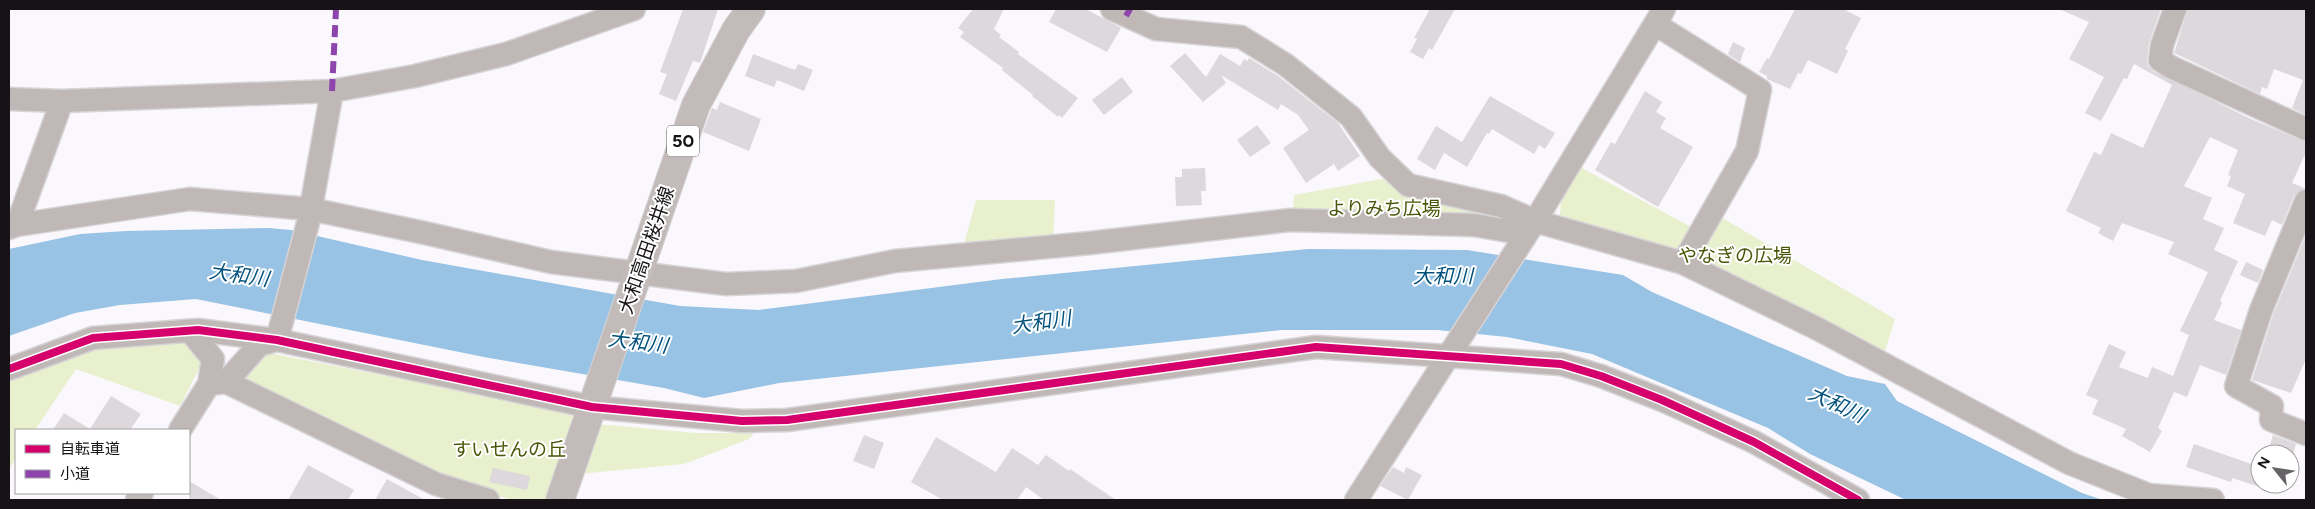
<svg xmlns="http://www.w3.org/2000/svg" width="2315" height="509" font-family="Figtree,'Noto Sans JP',sans-serif">
  <style>
    .green { fill: #e8f0cd }
    .water { fill: #99c3e4 }
    .building { fill: #dcd8dc }
    .lines { fill: none; stroke-linecap: round; stroke-linejoin: round }
    .minor-casing { stroke: #d6d4d7; stroke-width: 25 }
    .major-casing { stroke: #d6d4d7; stroke-width: 30 }
    .minor { stroke: #c0b8b6; stroke-width: 22 }
    .major { stroke: #c2bbb9; stroke-width: 28 }
    .quiet { stroke: #8e44ad; stroke-width: 6; stroke-dasharray: 12 6; stroke-linecap: butt }
    .cycleway-casing { stroke: #fff; stroke-width: 11 }
    .cycleway { stroke: #d6006c; stroke-width: 8 }
    .labels { text-anchor: middle; stroke-width: 4; stroke-linejoin: round; paint-order: stroke }
    .shield { fill: #fff; stroke: #5c595c; stroke-width: 1 }
    .shield-label { font-size: 18px; font-weight: bold; fill: #161216 }
    .park-label { font-size: 19px; fill: #4a5607; stroke: #fff }
    .street-label { font-size: 19px; fill: #161216; stroke: #fff }
    .water-label { font-size: 20px; font-style: italic; fill: #02517c; stroke: #fff }
  </style>
  <rect width="100%" height="100%" fill="#fbf8fd"/>
  <path class="green" d="M1578,166l117,63 -13,30 -122,-44 1,-16z
    M1382,179l105,28 2,5 -4,26 -193,-6 2,-37z
    M976,200h79l-2,42 -91,10z
    M1717,215l178,104 -12,38 -194,-97z
    M187,342l14,23 -21,41 -104,-37 -41,61h-19v28l-7,11v-89l80,-30z
    M264,352l310,61 -28,87h-33l-76,-21 -202,-94z
    M596,424l100,9h58l-5,6 -65,25 -106,10z"/>
  <path class="water" d="M269,228l22,2 131,30 258,46 79,4 243,-31 306,-30 159,1 156,25 29,17 195,84 38,8 12,17 185,92 21,7h-197l-96,-46 -42,-26 -176,-74 -85,-17 -70,-7h-155l-503,53 -75,15 -40,-10 -175,-30 -293,-59 -76,6 -45,8 -66,23v-87l71,-15 46,-3z"/>
  <path class="building" d="M683,9h35l-18,54 -7,-2 -17,40 -17,-7 8,-20 -7,-2z
    M973,9h31l-10,20 7,6 -2,2 20,15 -1,2 60,44 -16,20 -3,-3 -1,2 -26,-21 1,-1 -31,-25 1,-2 -43,-31 4,-5 -6,-4z
    M1056,9h30l35,19 -14,24 -58,-30z
    M1430,9h25l-23,41 -3,-2 -6,11 -13,-7 7,-13 -3,-1z
    M1795,9h48l18,9 -16,31 3,2 -11,23 -29,-14 -7,14 -3,-1 -8,16 -23,-10v-3l-8,-4 8,-14 2,1z
    M2059,9h102l-12,34 -2,16 1,7 5,5 98,48 55,23v10l-14,31 12,5 -10,8 -12,29 -10,-5 -7,16 -32,-13 12,-29 -18,-8 4,-10 -3,-1 10,-25 -28,-13 -26,49 28,12 -9,21 21,9 -10,22 24,11 -18,40 2,2 -8,17 27,10 -15,45 -26,-10 -13,32 -13,-5 -16,36 4,3 -12,21 -28,-16 4,-7 -34,-15 6,-14 -12,-5 23,-51 17,8 -7,15 29,11 4,-11 21,9 16,-41 -9,-4 28,-59 -40,-18 6,-12 -52,-19 -9,18 -15,-8 3,-5 -35,-17 28,-59 7,3 10,-22 32,15 29,-63 -38,-21 -7,15 -3,-1 -23,43 -16,-8 19,-36 -35,-18 20,-37z
    M2188,9h118v106l-14,-7 11,-28 -29,-11 -7,20 -5,-2 -2,7 -86,-41z
    M1733,42l12,6 -5,14 -12,-8z
    M1185,53l21,24 14,-23 20,12 4,-7 3,2 2,-3 29,18 60,47 22,33 -22,15 -4,-7 -28,19 -23,-35 26,-18 -11,-15 -17,-11 -3,6 -57,-35 5,8 -23,19 -33,-36z
    M753,54l42,16 3,-6 15,6 -9,21 -27,-11 -3,7 -29,-11z
    M1122,77l11,15 -29,23 -12,-15z
    M1645,91l17,11 -6,10 10,6 -6,10 33,19 -35,60 -63,-37 16,-28 4,2z
    M1490,96l65,37 -10,16 -6,-4 -5,9 -42,-25 -3,5 -2,-1 -20,34 -23,-14 -9,17 -18,-11 19,-33 26,16z
    M720,102l41,17 -12,32 -46,-19 9,-24 5,2z
    M1257,125l14,18 -21,14 -13,-17z
    M1205,168l1,23h-5l1,14 -26,1 -1,-29h7v-8z
    M2306,235v124l-15,34 -39,-13 21,-65z
    M2246,262l17,8 -5,13 -18,-8z
    M111,396l30,18 -11,16h-77l11,-17 26,16z
    M864,435l20,8 -10,26 -21,-8z
    M2273,435l23,9 -3,10h-26z
    M936,437l60,35 16,-24 26,17 8,-10 23,16 1,-2 46,31h-72l-18,-13 -9,13h-74l-32,-18z
    M2194,444l66,23v20l-28,-9 -1,4 -45,-15z
    M308,465l46,25 -6,10h-60z
    M1393,467l11,6 2,-6 16,8 -14,25 -28,-14z
    M493,468l37,8 -3,14 -38,-8z
    M387,479l38,21h-50z
    M189,481l32,19h-32z"/>
  <g class="lines">
    <g class="minor-casing">
      <path id="minor" d="M1112,9l44,20 85,8 45,28 65,52 29,41 28,27 93,21 34,15 148,42 133,65 253,135 80,32 64,5
        M2175,9l-13,36 -2,15 11,7 135,62
        M1655,24l105,66 -13,61 -64,112
        M9,99l53,2 270,-10 83,-15 91,-22 128,-45
        M2306,201l-45,109 -25,76 36,20 -1,14 35,14
        M17,225l45,-124
        M9,228l8,-3 173,-26 120,10 115,24 126,29 175,22 70,-3 99,-20 195,-18 200,-23 184,5 34,6 27,-10
        M190,331l23,28 -4,25
        M277,340l32,-121 23,-128
        M9,369l84,-31 105,-8 79,10 315,67 150,14 45,-1 529,-73 245,17 40,12 61,24 92,42 104,58
        M226,382l210,102 52,16
        M180,430l29,-46 17,-2 33,-37 18,-5
        M137,500l5,-7
        M1356,500l179,-279 129,-212"/>
    </g>
    <g class="major-casing">
      <path id="major" d="M560,500l136,-395 40,-75 15,-21"/>
    </g>
    <use href="#minor" class="minor"/>
    <use href="#major" class="major"/>
    <path class="quiet" d="M1126,16l4,-7
      M332,91l4,-82"/>
    <g class="cycleway-casing">
      <path id="cycleway" d="M9,369l84,-31 105,-8 79,10 315,67 150,14 45,-1 529,-73 245,17 40,12 61,24 92,42 104,58"/>
    </g>
    <use href="#cycleway" class="cycleway"/>
  </g>
  <g class="labels">
    <rect class="shield" x="667" y="125.5" width="32" height="31" rx="4"/>
    <g class="shield-label">
      <text x="683" y="147">50</text>
    </g>
    <g class="park-label">
      <text x="1384" y="215">よりみち広場</text>
      <text x="1735" y="262">やなぎの広場</text>
      <text x="509" y="456">すいせんの丘</text>
    </g>
    <g class="street-label">
      <text transform="translate(646 250) rotate(-71)" y="7">大和高田桜井線</text>
    </g>
    <g class="water-label">
      <text transform="translate(239 275) rotate(8)" y="7">大和川</text>
      <text x="1443" y="283">大和川</text>
      <text transform="translate(1041 322) rotate(-8)" y="7">大和川</text>
      <text transform="translate(638 342) rotate(7)" y="7">大和川</text>
      <text transform="translate(1837 404) rotate(25)" y="7">大和川</text>
    </g>
  </g>
  <rect width="2315" height="509" fill="none" stroke="#161216" stroke-width="20"/>
  <rect x="15" y="429" width="175" height="65" fill="#ffffff" stroke="#a2a0a2"/>
  <rect x="25" y="445" width="25" height="8" fill="#d6006c" stroke="#a2a0a2"/>
  <text x="60" y="454" font-size="15" fill="#161216">自転車道</text>
  <rect x="25" y="470" width="25" height="8" fill="#8e44ad" stroke="#a2a0a2"/>
  <text x="60" y="479" font-size="15" fill="#161216">小道</text>
  <g transform="translate(2275 469) rotate(300)"><circle r="24" fill="#ffffff" stroke="#a2a0a2"/>
  <path d="M0-4L9 19L0 12L-9 19Z" fill="#666267"/>
  <text y="-8" font-size="14" font-weight="bold" text-anchor="middle" fill="#161216">N</text>
  </g>
</svg>
